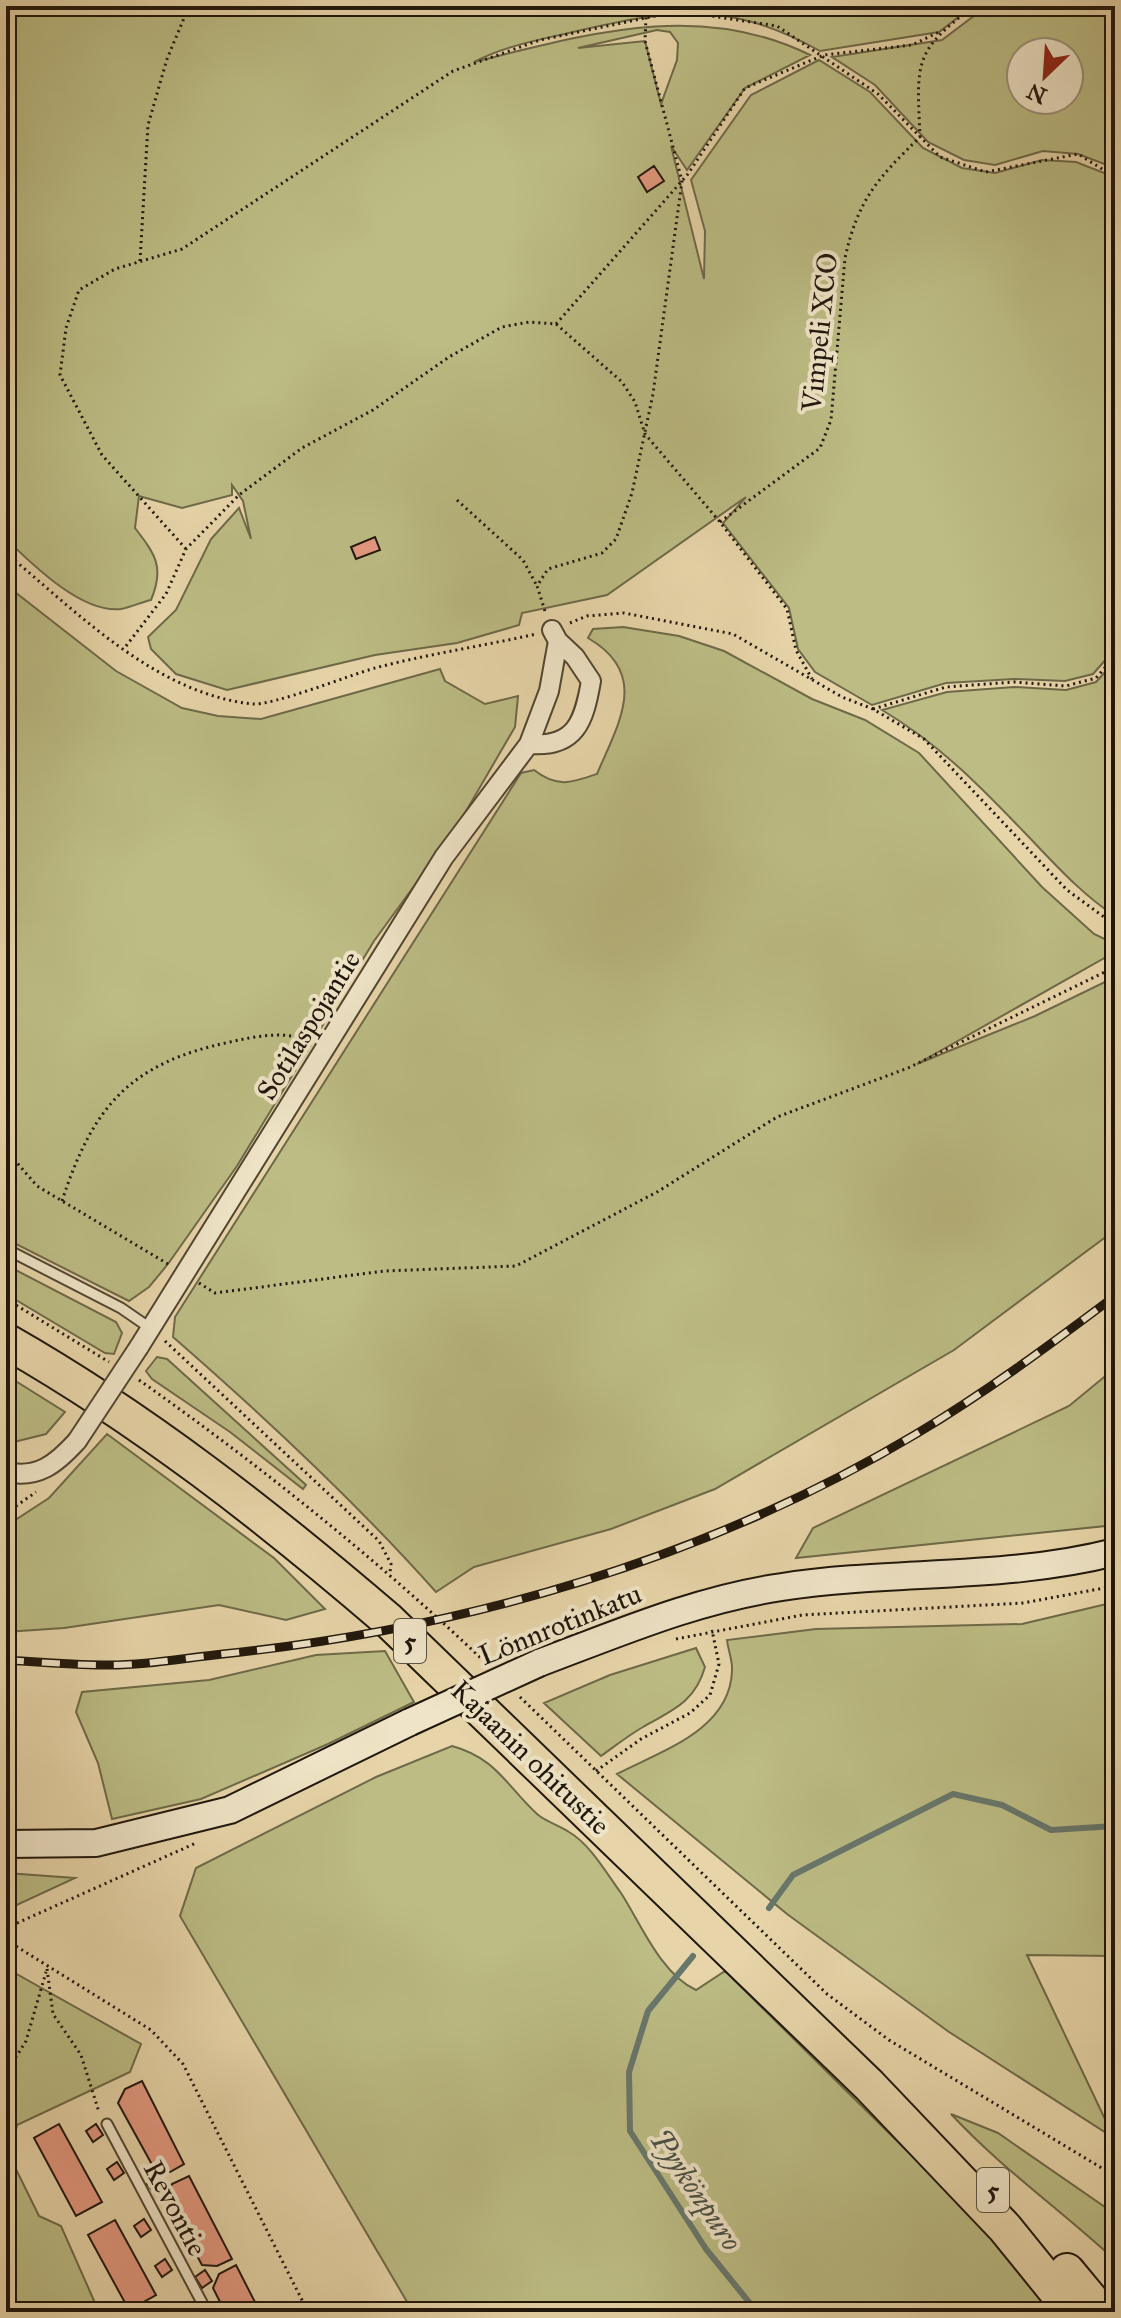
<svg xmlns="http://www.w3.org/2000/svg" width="1121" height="2318" font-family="'IM FELL Great Primer',serif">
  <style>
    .green { fill: #bcbc84; stroke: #6e6948; stroke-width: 2; fill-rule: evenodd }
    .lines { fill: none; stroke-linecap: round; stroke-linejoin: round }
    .stream { stroke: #67776c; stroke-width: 6 }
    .building { fill: #e49980; stroke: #1f160b; stroke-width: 2 }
    .lane-casing { stroke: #514632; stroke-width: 13 }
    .street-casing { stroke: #514632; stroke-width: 22 }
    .secondary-casing { stroke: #1f160b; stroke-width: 30 }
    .highway-casing { stroke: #1f160b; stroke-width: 38 }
    .path { stroke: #1f160b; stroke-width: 3; stroke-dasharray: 2 4; stroke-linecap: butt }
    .lane { stroke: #efe4c7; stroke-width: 9 }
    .street { stroke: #efe4c7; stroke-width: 18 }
    .secondary { stroke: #efe4c7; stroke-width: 26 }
    .highway { stroke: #e7d5a9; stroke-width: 34 }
    .rail-casing { stroke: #1f160b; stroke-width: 9 }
    .rail { stroke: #efe4c7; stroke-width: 6; stroke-dasharray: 18; stroke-linecap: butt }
    .street-bridge-casing { stroke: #514632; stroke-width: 22; stroke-linecap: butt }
    .secondary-bridge-casing { stroke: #1f160b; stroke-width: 30; stroke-linecap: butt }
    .street-bridge { stroke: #efe4c7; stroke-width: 18 }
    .secondary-bridge { stroke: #efe4c7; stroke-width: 26 }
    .labels { text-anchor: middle; stroke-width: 8; stroke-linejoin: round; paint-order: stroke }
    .shield { fill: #efe4c7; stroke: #5d5443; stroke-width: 2 }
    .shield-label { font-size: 26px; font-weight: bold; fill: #1f160b }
    .street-label { font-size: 28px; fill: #1f160b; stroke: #efe4c7 }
    .water-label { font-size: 30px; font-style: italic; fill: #494f44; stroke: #efe4c7 }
  </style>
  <rect width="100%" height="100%" fill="#e7d5a9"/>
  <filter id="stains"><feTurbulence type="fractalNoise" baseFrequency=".0025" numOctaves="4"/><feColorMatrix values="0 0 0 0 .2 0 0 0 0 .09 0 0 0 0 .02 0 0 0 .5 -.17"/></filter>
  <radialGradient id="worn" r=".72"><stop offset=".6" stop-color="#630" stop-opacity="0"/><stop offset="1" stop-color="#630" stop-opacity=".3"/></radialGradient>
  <path class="green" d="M6,6h967l-34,26 -119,19c-92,-51 -147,-42 -247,-19 -34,8 -69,14 -99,30 114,-28 225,-62 336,-7l-65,33 -58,82 -16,-24 33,133 1,-48 -14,-51 60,-85 68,-35 51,32 53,56 39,20 33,5 47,-13 34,2 36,14 3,3v470l-22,25 -28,7 -51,-2 -68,4 -74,22 -57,-33 -17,-23 -9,-41 -66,-85 23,-26 -139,98 -85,18 -3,12 -62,18 -82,12 -148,35 -51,-16 -25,-25 -3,-12 28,-27 35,-71 28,-31 12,31 -8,-38 -11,-16v10l-50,13 -43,-12 -4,32c20,26 30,39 16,72 -9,2 -20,7 -30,9 -39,5 -89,-45 -115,-70zM657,30l13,2 8,11 -1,17 -16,44 -16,-63 -67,7z
    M987,6h128v162l-37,-14 -35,-3 -48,14 -31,-5 -36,-18 -53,-57 -43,-28 110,-17zM1021,52h48v48h-48z
    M6,585l110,86 66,37 36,8 43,3 179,-50 5,12 40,23 33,-8 -3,31 -60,103 -81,111 -137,225 -69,98 -19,23 -20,14 -123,-62z
    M623,627l56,9 45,15 88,48 53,21 54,33 123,134 52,47 21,10v8l-198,112 118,-48 80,-39v253l-161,120 -239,139 -104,40 -137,38 -38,25c-82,-92 -170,-174 -263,-255l2,-20 346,-544 13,-3c23,18 37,13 63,4 22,-52 53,-100 -9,-136l5,-9z
    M1115,661v255c-35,-23 -61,-53 -90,-83 -46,-48 -86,-89 -143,-123l65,-18 67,-5 52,3 30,-8z
    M6,1265l110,57 6,11 -8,21 -9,-1 -99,-59z
    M157,1357l10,2 139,126 -3,4 -73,-57 -78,-53 -6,-8z
    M1115,1368v157l-319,33 17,-30 256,-122z
    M6,1375l59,37 -19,22 -40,10z
    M107,1434l167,124 51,51 -39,11 -67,-15 -155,23 -58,4v-106l43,-28z
    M1115,1602v354l-88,-1 87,183 -165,-106 -162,-118 -170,-140c44,-23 113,-44 115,-103 1,-10 -4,-21 -5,-31l89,-11 206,-5z
    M696,1648l9,19c-10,35 -32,43 -62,60 -14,8 -28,19 -42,29l-57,-53 66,-28z
    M385,1651l29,51 -86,42 -127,55 -89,20 -14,-56 -22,-51 6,-20 127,-12 107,-25z
    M452,1746c44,12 54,39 85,68 9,8 22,11 32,18 21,12 38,42 52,61 20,31 40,81 75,97l29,-19 257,254 70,87h-639l-233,-396 16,-48 180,-91z
    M6,1873l69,5 -69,32z
    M6,1968l135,76 -11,28 -113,53 -7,32 29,59 22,10 38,86h-93z
    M951,2114l47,19 117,81v46c-54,-50 -114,-92 -164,-146z"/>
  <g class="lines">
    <path class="stream" d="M769,1908l24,-33 160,-81 49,11 49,25 64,-4
      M693,1956l-45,55 -19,61 1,59 76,118 51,63"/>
  </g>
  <path class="building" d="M654,166l10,15 -17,11 -9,-15z
    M375,537l5,13 -24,9 -5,-12z
    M142,2081l42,83 -14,8 -15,-2 -37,-67 7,-14z
    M59,2124l43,78 -26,14 -42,-78z
    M96,2124l7,11 -10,7 -7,-11z
    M117,2162l7,11 -10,7 -7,-11z
    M189,2176l43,83 -15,7 -15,-1 -36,-67 6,-14z
    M157,2177l8,11 -10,6 -8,-10z
    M144,2219l7,11 -10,7 -7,-11z
    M115,2220l41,75 -27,15 -41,-75z
    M165,2259l7,11 -10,7 -7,-11z
    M236,2265l24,47h-35l-12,-24 6,-14z
    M205,2270l7,11 -10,7 -7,-11z"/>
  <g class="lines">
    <g class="lane-casing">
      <path id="lane" d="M6,1249l115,59 29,20
        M107,2124l100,188"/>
    </g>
    <g class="street-casing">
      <path id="street" d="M529,744c47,4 55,-23 62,-63l-16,-24 -17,-16
        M139,1347l305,-490 85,-113 20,-53 9,-50 -6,-11
        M6,1472c32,7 50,-8 71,-31"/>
    </g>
    <g class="secondary-casing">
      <path id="secondary" d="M539,1663c80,-30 159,-64 243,-76 111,-17 224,-7 333,-35
        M6,1844l90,-1 134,-33 180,-88"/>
    </g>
    <g class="highway-casing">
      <path id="highway" d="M6,1341c137,78 262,176 382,279l481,465 136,143 68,84
        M1067,2271l34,41"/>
    </g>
    <path class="path" d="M140,261l8,-136 19,-66 22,-53
      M556,324l132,-150 57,-86 79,-33 88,-10 27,-13
      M457,500l66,60 14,26
      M720,522l100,-74 11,-28 14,-162c13,-59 33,-80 75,-121 -3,-73 -8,-86 55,-131
      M186,549l-84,-94 -42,-80 6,-47 13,-38 36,-21 67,-20 271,-178 87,-31 139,-29 98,15 101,68 62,63 46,15 92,-18 37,23
      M6,553c72,60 149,140 246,151 20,2 98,-29 123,-36 53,-14 108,-22 161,-34
      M545,611l-8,-25 11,-17 54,-16 14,-14 16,-46 21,-99 29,-213 -37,-140 1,-23
      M570,623l17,-7 37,-3 109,21 109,63 31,12 51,30 143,151 48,35
      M126,646l40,-52 20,-45 53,-54 63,-47 71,-38 76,-53 53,-30 27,-5 27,2 66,58 13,20 10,32 75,88 67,87 9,41 16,29
      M873,709l73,-22 68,-5 52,4 30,-8 19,-22
      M6,1150l31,36 131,78
      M62,1201c31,-95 68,-138 168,-159 27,-6 52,-11 79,-2
      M199,1283l16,10 169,-22 132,-5 141,-74 120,-75 131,-49 207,-101
      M6,1299l103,63
      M165,1341l214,200 12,23 -1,8
      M139,1380c123,87 239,180 347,283
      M6,1513l30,-21
      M676,1639l126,-24 221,-12 92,-17
      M520,1697l307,297 62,46 226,136
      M596,1771l45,-32 49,-26 20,-18 9,-31 -7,-34
      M6,1928l190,-85
      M6,1940l145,90 32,34 125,248
      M47,1969l6,45 28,41 18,57
      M6,2073l20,-32 20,-69"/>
    <use href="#lane" class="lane"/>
    <use href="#street" class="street"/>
    <use href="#secondary" class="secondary"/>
    <use href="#highway" class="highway"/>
    <g class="rail-casing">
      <path id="rail" d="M6,1660c32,2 65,5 97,5 39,1 81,-7 120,-11 242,-25 484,-95 693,-220 69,-41 135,-90 199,-138"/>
    </g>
    <use href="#rail" class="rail"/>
    <g class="street-bridge-casing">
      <path id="street-bridge" d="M77,1441l62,-94"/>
    </g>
    <g class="secondary-bridge-casing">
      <path id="secondary-bridge" d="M410,1722l129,-59"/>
    </g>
    <use href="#street-bridge" class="street-bridge"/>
    <use href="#secondary-bridge" class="secondary-bridge"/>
  </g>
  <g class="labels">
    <g class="shield">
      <rect x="394" y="1619" width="32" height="44" rx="6"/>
      <rect x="977" y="2168" width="32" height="44" rx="6"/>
    </g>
    <g class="shield-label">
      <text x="410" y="1650">5</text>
      <text x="993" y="2199">5</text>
    </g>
    <g class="street-label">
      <text transform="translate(819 332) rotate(-84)" y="10">Vimpeli XCO</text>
      <text transform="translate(308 1025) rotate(-58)" y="10">Sotilaspojantie</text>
      <text transform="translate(560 1624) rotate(-22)" y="10">Lönnrotinkatu</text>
      <text transform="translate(531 1757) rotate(44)" y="10">Kajaanin ohitustie</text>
      <text transform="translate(176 2208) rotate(62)" y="10">Revontie</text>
    </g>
    <g class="water-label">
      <text transform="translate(696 2190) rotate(56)" y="10">Pyykönpuro</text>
    </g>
  </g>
  <rect width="1121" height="2318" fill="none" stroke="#e7d5a9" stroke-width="32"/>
  <rect x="8" y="8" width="1105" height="2302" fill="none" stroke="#1f160b" stroke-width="4"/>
  <rect x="16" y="16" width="1089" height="2286" fill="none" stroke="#1f160b" stroke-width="2"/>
  <g transform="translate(1045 76) rotate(205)"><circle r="38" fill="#efe4c7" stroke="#9c927c" stroke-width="2"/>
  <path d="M0-6L14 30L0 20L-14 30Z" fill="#8f2418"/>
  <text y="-12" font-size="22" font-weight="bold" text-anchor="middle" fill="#1f160b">N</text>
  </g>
  <rect width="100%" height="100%" filter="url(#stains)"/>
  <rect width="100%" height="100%" fill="url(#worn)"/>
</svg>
